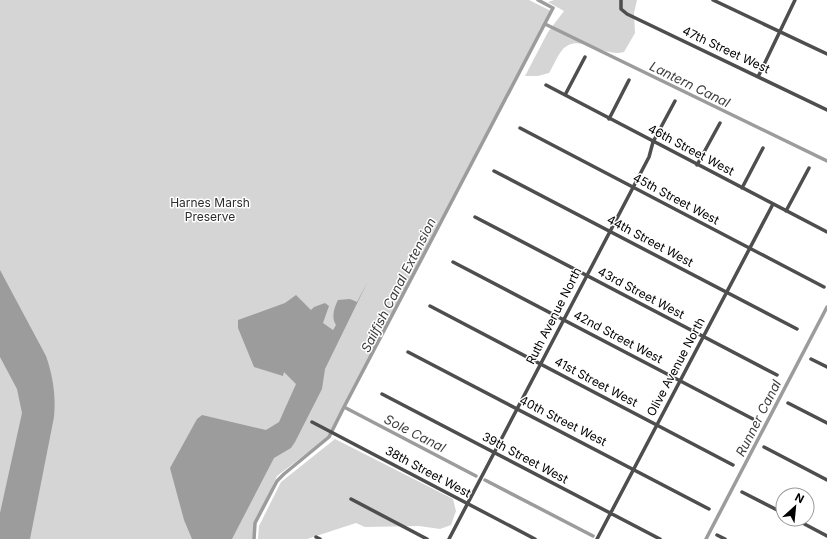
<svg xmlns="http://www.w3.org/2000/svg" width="827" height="539" font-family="Inter,sans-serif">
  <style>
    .green { fill: #d5d5d5 }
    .water { fill: #9c9c9c }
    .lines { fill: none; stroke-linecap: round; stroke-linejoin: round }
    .canal { stroke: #9c9c9c; stroke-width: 3.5 }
    .minor { stroke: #4e4e4e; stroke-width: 3.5 }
    .labels { text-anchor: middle; stroke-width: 3; stroke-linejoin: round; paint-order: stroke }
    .street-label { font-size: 12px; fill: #000; stroke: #fff }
    .park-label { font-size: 12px; fill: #2c2c2c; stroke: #fff }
    .water-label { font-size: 13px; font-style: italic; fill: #3d3d3d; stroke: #fff }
  </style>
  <rect width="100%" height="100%" fill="#fff"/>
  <path class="green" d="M0,0h529l22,11 -223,426 -51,39 -21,48 -3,15h-253z
    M554,0h83l-3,13 1,20 -11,19c-21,6 -44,-20 -61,-3 -6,7 -9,16 -14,24l-11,3h-13l23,-44 16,-21 -16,-9z
    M335,439l118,60 3,12 -5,14 -11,4 -21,-3 -54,1 -9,-4 -49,16h-49l1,-13 22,-44z"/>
  <path class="water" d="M0,270l46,86c7,20 10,40 8,61l-24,122h-30v-26l22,-100 -5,-24 -17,-32z
    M368,281l-43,88 -3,20 -27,53 -4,6 -17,10 -42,81h-40l-8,-19 -14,-52 27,-49 5,-4 64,15 13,-8 17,-38 -12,-12 -1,4 -29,-9 -16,-39v-8l47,-17 11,-8 15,15 3,-3 11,-4 4,3 -6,17 10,7 3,-5c-5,-8 -2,-17 2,-25l12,-1 7,3z"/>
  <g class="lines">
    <path class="canal" d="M545,24l282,137
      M344,407l132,69
      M485,480l108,56
      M254,539l1,-16 22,-42 7,-7 45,-37 15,-30 209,-399 -15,-8
      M706,539l121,-232"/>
    <path class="minor" d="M621,0v9l6,5 200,96
      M713,0l114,54
      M758,77l37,-77
      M546,85l281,147
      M565,95l20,-38
      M609,119l20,-39
      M520,128l304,159
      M697,165l23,-42
      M494,171l303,158
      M742,188l21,-40
      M786,211l23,-43
      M475,217l302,158
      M453,262l300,157
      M430,306l303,159
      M408,352l301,157
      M811,359l16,8
      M382,394l278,145
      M788,403l39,20
      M312,422l223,117
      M764,447l63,33
      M742,492l41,21
      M351,499l76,40
      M795,519l32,17
      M717,535l8,4
      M316,537l4,2
      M449,539l200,-382 4,-15 22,-41
      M597,539l176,-335"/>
  </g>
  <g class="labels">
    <g class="street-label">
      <text transform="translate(726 50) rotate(25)" y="4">47th Street West</text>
      <text transform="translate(691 150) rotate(28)" y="4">46th Street West</text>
      <text transform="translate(676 199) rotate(28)" y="4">45th Street West</text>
      <text transform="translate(650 241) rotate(28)" y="4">44th Street West</text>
      <text transform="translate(641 293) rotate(28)" y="4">43rd Street West</text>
      <text transform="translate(554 316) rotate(-63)" y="4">Ruth Avenue North</text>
      <text transform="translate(618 337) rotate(28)" y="4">42nd Street West</text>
      <text transform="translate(676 367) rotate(-62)" y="4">Olive Avenue North</text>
      <text transform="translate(596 382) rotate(28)" y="4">41st Street West</text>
      <text transform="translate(563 421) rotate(27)" y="4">40th Street West</text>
      <text transform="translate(525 458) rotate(28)" y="4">39th Street West</text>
      <text transform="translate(428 472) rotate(28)" y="4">38th Street West</text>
    </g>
    <g class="park-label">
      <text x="210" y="207">Harnes Marsh<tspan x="210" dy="14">Preserve</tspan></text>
    </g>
    <g class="water-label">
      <text transform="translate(690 84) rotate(26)" y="5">Lantern Canal</text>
      <text transform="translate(398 285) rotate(-63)" y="5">Sailfish Canal Extension</text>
      <text transform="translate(758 418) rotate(-63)" y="5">Runner Canal</text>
      <text transform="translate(415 433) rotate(27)" y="5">Sole Canal</text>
    </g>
  </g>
  <g transform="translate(795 507) rotate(27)"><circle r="19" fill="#ffffff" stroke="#999999"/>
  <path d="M0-3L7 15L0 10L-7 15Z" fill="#000000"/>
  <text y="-6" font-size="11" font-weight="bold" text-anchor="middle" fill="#000000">N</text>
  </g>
</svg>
